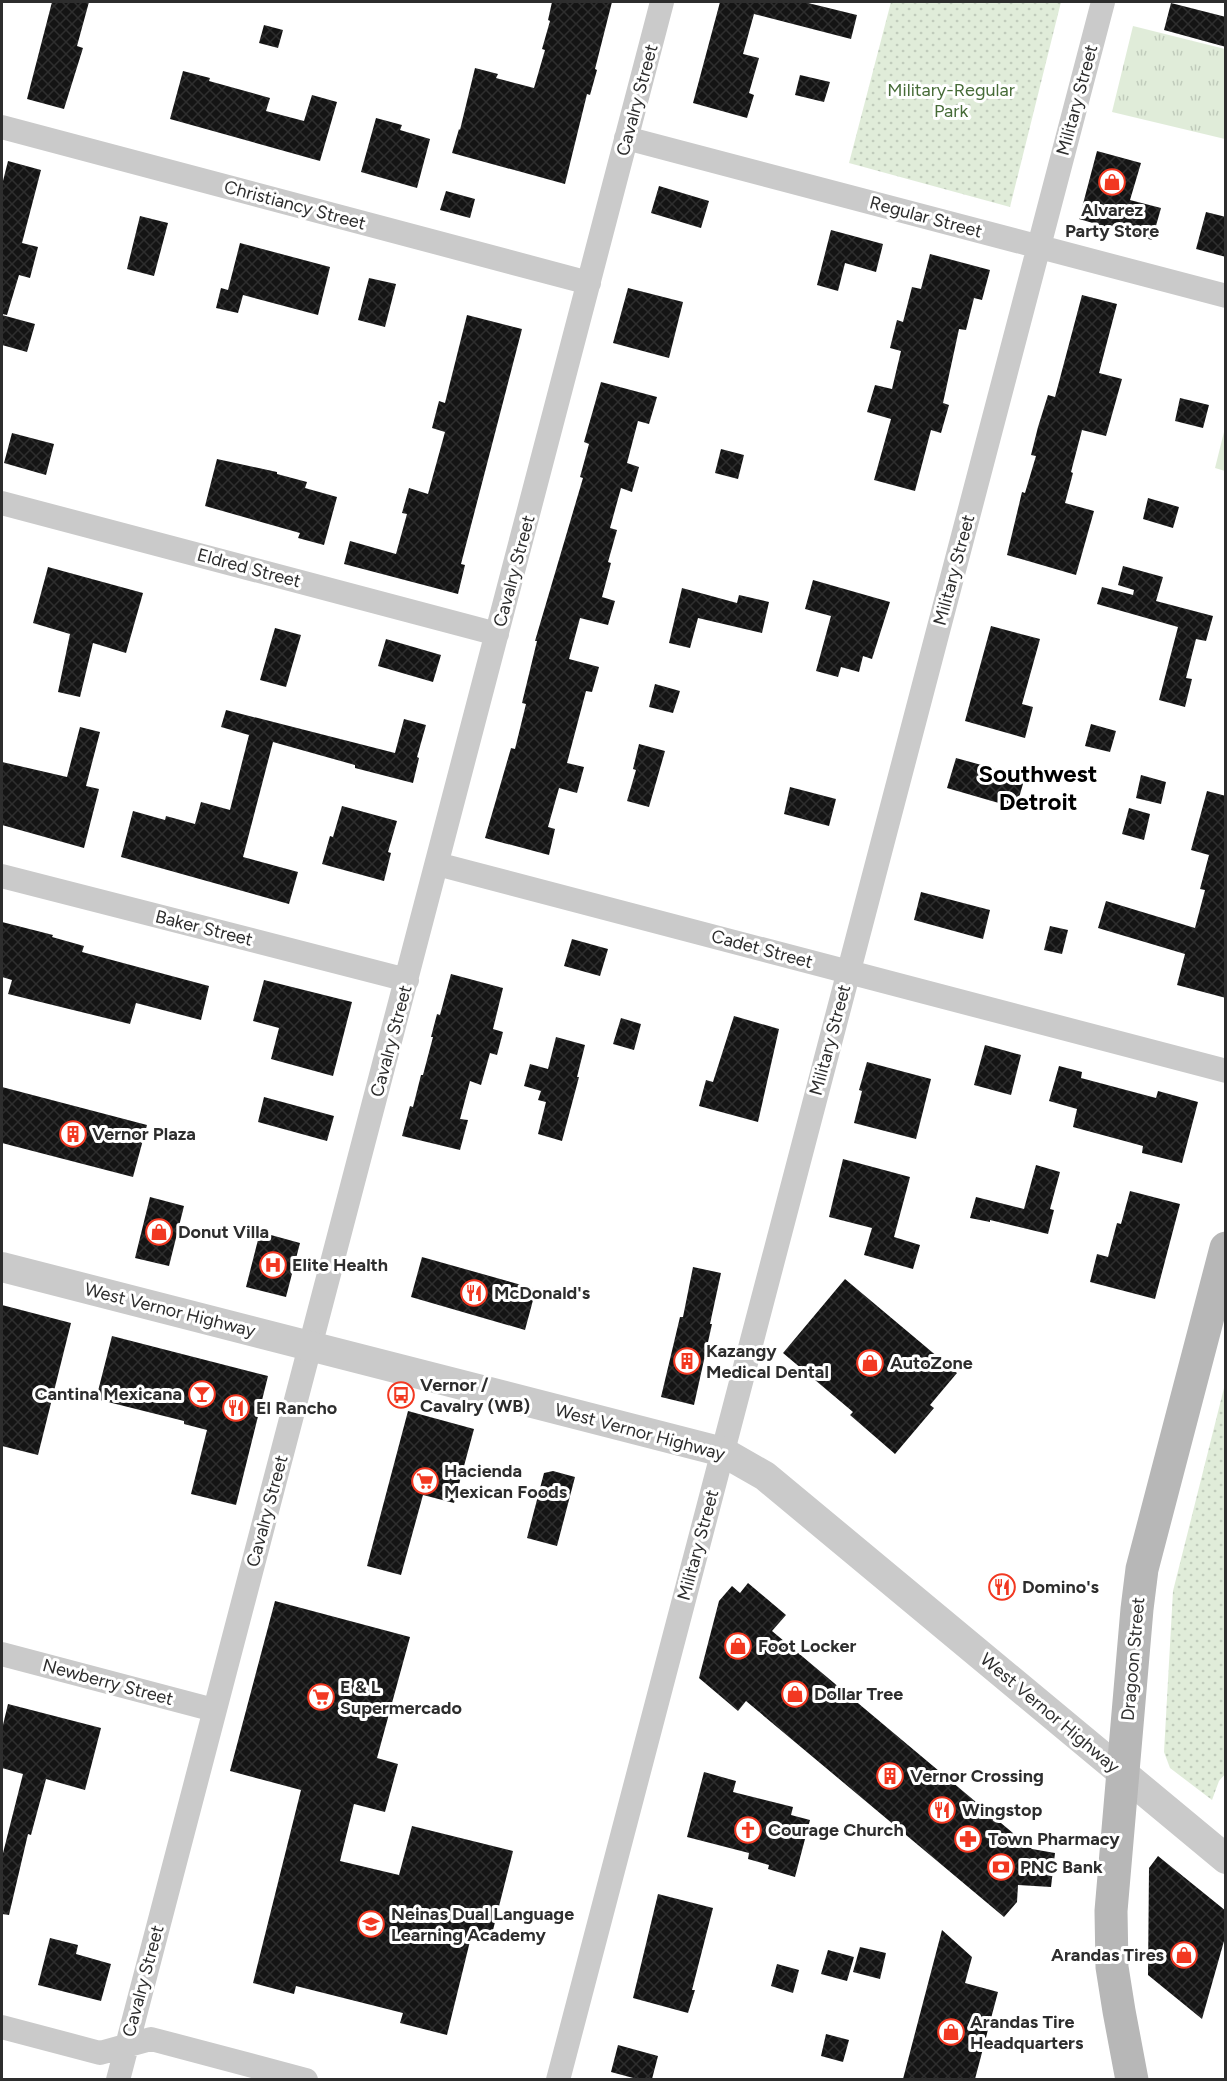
<svg xmlns="http://www.w3.org/2000/svg" width="1227" height="2081" font-family="Figtree,sans-serif">
  <style>
    .grass { fill: url(#grass-tufts) }
    .park { fill: url(#park-dots) }
    .building { fill: url(#building-cross-hatch) }
    .lines { fill: none; stroke-linecap: round; stroke-linejoin: round }
    .minor { stroke: #cacaca; stroke-width: 24 }
    .tertiary { stroke: #cacaca; stroke-width: 30 }
    .secondary { stroke: #b7b7b7; stroke-width: 33 }
    .labels { text-anchor: middle; stroke-width: 6; stroke-linejoin: round; paint-order: stroke }
    .park-label { font-size: 18px; fill: #466b37; stroke: #fff }
    .street-label { font-size: 18px; fill: #2d2d2d; stroke: #fff }
    .poi-label { font-size: 18px; font-weight: bold; fill: #2d2d2d; stroke: #fff; text-anchor: start }
    .district-label { font-size: 24px; font-weight: bold; fill: #000; stroke: #fff }
  </style>
  <defs>
    <pattern id="grass-tufts" width="24" height="20" patternUnits="userSpaceOnUse" patternTransform="scale(1.5)"><rect width="24" height="20" fill="#e0ecd9"/><path d="M3 7l-1-3M5 7V3M7 7l1-3M15 17l-1-3M17 17v-4M19 17l1-3" fill="none" stroke="#c0cbbb"/></pattern>
    <pattern id="park-dots" width="8" height="8" patternUnits="userSpaceOnUse" patternTransform="scale(1.5)"><rect width="8" height="8" fill="#e0ecd9"/><path d="M2 2h.1M6 6h.1" fill="none" stroke="#c0cbbb" stroke-width="1.8" stroke-linecap="round"/></pattern>
    <pattern id="building-cross-hatch" width="8" height="8" patternUnits="userSpaceOnUse" patternTransform="scale(1.5)"><rect width="8" height="8" fill="#141414"/><path d="M0 0l8 8M0 8l8-8" fill="none" stroke="#2e2e2e"/></pattern>
  </defs>
  <rect width="100%" height="100%" fill="#fff"/>
  <path class="grass" d="M1133,26l92,23v90l-113,-27z
    M1225,428v43l-10,-3z"/>
  <path class="park" d="M891,2h170l-51,205 -161,-44z
    M1225,1384l1,389 -7,8 -7,19 -42,-32 -6,-16 9,-161z"/>
  <path class="building" d="M52,2h37l-12,44 6,2 -19,61 -37,-10z
    M552,2h60l-17,67 2,1 -7,25 -3,-1 -22,90 -113,-31 7,-24 1,1 15,-62 23,6 -2,4 38,10 11,-38 -3,-1 8,-28 -2,-1z
    M720,2h84l53,13 -6,24 -97,-25 -11,40 16,4 -10,35 5,2 -7,23 -54,-15z
    M1171,3l55,14v30l-62,-17z
    M264,25l19,5 -5,18 -19,-5z
    M183,71l27,7 -1,3 61,17 -4,13 38,10 8,-26 25,7 -17,59 -150,-42z
    M800,75l30,7 -6,20 -29,-7z
    M376,118l26,7 -2,5 30,9 -13,49 -56,-16z
    M1097,151l44,12 -11,37 31,8 -9,32 -73,-21z
    M8,161l33,9 -19,73 16,4 -8,31 -11,-3 -12,40 -5,-1v-129z
    M659,186l50,15 -8,27 -50,-15z
    M446,191l29,8 -5,19 -30,-8z
    M1206,212l20,5v40l-30,-8z
    M140,216l28,7 -14,53 -27,-7z
    M831,230l52,14 -7,28 -31,-9 -7,28 -21,-6z
    M240,243l90,24 -12,48 -75,-20 -5,18 -22,-5 5,-20 7,2z
    M930,254l60,16 -8,30 -8,-2 -8,32 -7,-1 -16,74 6,2 -8,28 -10,-3 -16,61 -41,-11 17,-61 -24,-7 8,-27 17,4 9,-38 -11,-3 7,-28 6,2 9,-35 9,2z
    M369,278l27,6 -11,43 -27,-7z
    M628,288l55,14 -14,56 -56,-15z
    M1082,295l35,9 -18,69 23,6 -16,57 -24,-6 -11,42 2,1 -8,30 29,8 -18,64 -69,-20 15,-63 3,1 11,-37 -5,-1 7,-28 10,-32 7,2z
    M2,315l33,9 -8,28 -25,-7z
    M467,315l55,14 -61,235 4,1 -7,29 -114,-30 6,-23 46,13 11,-40 -5,-1 7,-25 19,6 17,-62 -13,-4 7,-27 6,2z
    M601,382l56,15 -8,27 -11,-3 -11,42 12,4 -7,25 -11,-4 -11,40 7,2 -9,32 3,1 -9,34 13,4 -7,24 -28,-7 -11,41 30,8 -7,25 -6,-1 -19,72 17,4 -7,26 -18,-5 -11,39 7,2 -6,26 -64,-17 26,-90 4,1 11,-45 -4,-1 15,-62h-2l48,-163 -3,-1 9,-33 -5,-2z
    M1180,398l29,7 -6,23 -28,-7z
    M12,433l42,11 -8,31 -42,-12z
    M721,449l23,6 -6,24 -23,-6z
    M217,459l60,13v2l30,8 -2,6 32,9 -13,48 -26,-7 2,-5 -95,-27z
    M1148,498l31,9 -6,21 -30,-9z
    M1123,566l40,11 -7,24 57,15 -7,25 -10,-2 -10,39 6,1 -7,28 -26,-7 19,-73 -81,-23 5,-17 31,8 1,-5 -16,-5z
    M48,567l95,26 -17,60 -33,-10 -13,54 -22,-5 12,-58 -37,-11z
    M813,580l77,22 -18,57 -9,-3 -4,16 -18,-5 -3,10 -22,-6 15,-55 -26,-7z
    M682,588l55,15 2,-8 30,7 -7,31 -64,-15 -8,30 -21,-5z
    M991,626l49,13 -18,65 11,3 -8,31 -60,-17z
    M275,628l26,7 -15,52 -26,-7z
    M386,639l55,16 -8,27 -55,-16z
    M655,684l25,7 -7,22 -24,-6z
    M226,710l169,43 9,-34 22,6 -9,32 2,1 -6,25 -58,-15v-3l-82,-23 -30,115 55,15 -9,32 -168,-47 12,-46 32,9 1,-4 29,8 6,-22 29,8 19,-75 -28,-8z
    M1091,724l25,7 -6,21 -25,-6z
    M80,727l20,5 -14,54 13,3 -15,59 -82,-23v-63l65,15z
    M639,744l26,7 -16,56 -22,-6 9,-31 -3,-1z
    M956,758l69,19 -9,31 -69,-20z
    M1141,775l25,7 -5,22 -25,-6z
    M790,787l46,12 -7,27 -45,-12z
    M1207,791l19,5v202l-49,-13 8,-31 -87,-26 8,-27 89,27 10,-38 -5,-1 9,-34 -18,-5z
    M342,806l55,15 -9,31 3,1 -7,28 -62,-17 8,-28 3,1z
    M1129,808l21,6 -6,26 -22,-6z
    M921,892l69,18 -7,29 -69,-19z
    M2,922l51,13 -1,2 32,9 -2,6 127,34 -8,34 -65,-17 -6,21 -122,-30 4,-14 -10,-3z
    M1050,926l18,4 -6,24 -18,-4z
    M572,939l36,10 -8,27 -36,-10z
    M451,974l52,14 -10,41 10,3 -6,23 -7,-2 -9,32 -11,-4 -10,38 8,1 -8,30 -58,-14 8,-30 3,1 8,-32h2l10,-38h-2l6,-23 3,1z
    M264,980l88,22 -19,74 -62,-17 8,-31 -26,-7z
    M734,1016l45,13 -21,93 -59,-16 7,-26 7,2z
    M621,1018l20,6 -7,26 -21,-6z
    M556,1037l29,8 -8,32h2l-17,64 -24,-7 8,-32 -8,-2 3,-9 -17,-5 6,-22 18,5z
    M985,1045l36,10 -10,40 -37,-10z
    M867,1062l64,17 -15,60 -62,-16 8,-32 -3,-1z
    M1059,1066l23,6 -1,6 75,20 2,-7 40,11 -16,61 -40,-10 1,-7 -70,-19 4,-18 -28,-8z
    M2,1087l145,38 -14,52 -131,-34z
    M264,1097l70,19 -7,25 -69,-19z
    M843,1159l67,18 -16,60 26,8 -7,24 -49,-14 8,-27 -43,-11z
    M1036,1165l24,7 -10,37 4,1 -6,24 -58,-14v2l-20,-4 6,-21 48,12z
    M1130,1191l50,13 -25,95 -65,-17 7,-28 11,3 9,-34 4,1z
    M150,1197l34,9 -15,60 -34,-8z
    M260,1232l40,11 -14,54 -40,-10z
    M422,1257l114,32 -11,41 -114,-33z
    M693,1267l28,6 -11,51h2l-18,81 -33,-8 19,-80h3z
    M845,1279l112,94 -27,32 4,3 -39,46 -45,-39 3,-3 -70,-59z
    M2,1305l69,18 -33,132 -36,-9z
    M112,1336l156,40 -32,129 -45,-11 16,-64 -23,-6v-3l-88,-22z
    M408,1411l66,18 -20,74 -31,-8 -22,80 -34,-9z
    M553,1471l22,6 -18,69 -30,-8 17,-65z
    M748,1583l38,32 -14,16 260,218 23,4 -4,34 -33,-2 -1,17 -13,15 -258,-216 -8,10 -39,-33 20,-77 13,-15 8,7z
    M275,1601l135,36 -33,121 21,6 -13,48 -31,-8 -14,57 59,14 13,-49 101,25 -22,87 -19,-5 -25,102 -47,-12 3,-10 -107,-27 -2,8 -41,-11 48,-193 -71,-19z
    M8,1704l93,24 -16,62 -39,-11 -15,56 -3,-1 -19,81 -7,-1v-57l21,-83 -21,-6v-39z
    M704,1772l32,9 -3,11 60,15 -2,8 19,5 -15,57 -27,-8 1,-4 -21,-6 1,-6 -62,-16z
    M1158,1856l68,55v23l-24,85 -54,-44 1,-107z
    M658,1894l55,14 -21,82h3l-7,23 -55,-15z
    M942,1930l30,27 -7,26 33,9 -23,87h-72z
    M50,1938l28,7 -2,9 35,10 -10,37 -63,-16z
    M860,1947l26,6 -6,26 -27,-7z
    M828,1950l26,7 -7,24 -26,-7z
    M777,1964l22,6 -6,23 -22,-7z
    M826,2034l23,6 -6,22 -22,-6z
    M618,2045l40,11 -6,23h-15l-26,-7z"/>
  <g class="lines">
    <path class="minor" d="M2,127l587,156
      M626,138l600,158
      M2,503l495,131
      M437,864l789,207
      M2,876l405,104
      M2,1654l212,56
      M2,2027l98,26 51,-14 155,41
      M118,2080l544,-2078
      M558,2080l545,-2078"/>
    <path class="tertiary" d="M2,1267l721,185 42,24 461,383"/>
    <path class="secondary" d="M1132,2080l-13,-69 -7,-44 -1,-56 26,-302 5,-40 84,-321"/>
  </g>
  <defs>
    <g id="shop-ring" transform="scale(1.35)"><circle r="9.5" fill="#fff" stroke="#f23821" stroke-width="1.5"/><path d="M-5-2.5h2.3a2.7 3.5 0 0 1 5.4 0H5L5.5 6h-11ZM-1.5-2.5h3a1.5 2.3 0 0 0-3 0Z" fill="#f23821"/></g>
    <g id="building-ring" transform="scale(1.35)"><circle r="9.5" fill="#fff" stroke="#f23821" stroke-width="1.5"/><path d="M-4-6H4V6H1V3H-1V6H-4ZM-2.5-4.3h1.7v1.8h-1.7ZM.8-4.3h1.7v1.8H.8ZM-2.5-1h1.7V.8h-1.7ZM.8-1h1.7V.8H.8Z" fill="#f23821"/></g>
    <g id="hospital-ring" transform="scale(1.35)"><circle r="9.5" fill="#fff" stroke="#f23821" stroke-width="1.5"/><path d="M-5-5h3v3.5h4V-5h3V5h-3V1.5h-4V5h-3Z" fill="#f23821"/></g>
    <g id="restaurant-ring" transform="scale(1.35)"><circle r="9.5" fill="#fff" stroke="#f23821" stroke-width="1.5"/><path d="M-5-6h1v4h1v-4h1v4h1v-4h1v5L-1.5 .5V6h-2V.5L-5-1ZM5-6V6H3V1.5H1.5Q1.5-4 5-6Z" fill="#f23821"/></g>
    <g id="bar-ring" transform="scale(1.35)"><circle r="9.5" fill="#fff" stroke="#f23821" stroke-width="1.5"/><path d="M-6-5H6L.8 .8V4.5H3.5V6h-7V4.5H-.8V.8Z" fill="#f23821"/></g>
    <g id="bus-ring" transform="scale(1.35)"><circle r="9.5" fill="#fff" stroke="#f23821" stroke-width="1.5"/><path d="M-5-6H5V4H4V6H2V4H-2V6H-4V4H-5ZM-3.5-4V0h7V-4ZM-3.5 1.2v1.5H-2V1.2ZM2 1.2v1.5H3.5V1.2Z" fill="#f23821"/></g>
    <g id="supermarket-ring" transform="scale(1.35)"><circle r="9.5" fill="#fff" stroke="#f23821" stroke-width="1.5"/><path d="M-6-5.5h2.5l.6 2H6L4.5 2H-2.5L-4.4-4H-6ZM-1.5 3.2a1.3 1.3 0 1 0 .1 0ZM3 3.2a1.3 1.3 0 1 0 .1 0Z" fill="#f23821"/></g>
    <g id="church-ring" transform="scale(1.35)"><circle r="9.5" fill="#fff" stroke="#f23821" stroke-width="1.5"/><path d="M-1.2-6h2.4v3.5h3.3v2.4h-3.3V6h-2.4V-.1h-3.3v-2.4h3.3Z" fill="#f23821"/></g>
    <g id="pharmacy-ring" transform="scale(1.35)"><circle r="9.5" fill="#fff" stroke="#f23821" stroke-width="1.5"/><path d="M-2-6h4v4h4v4h-4v4h-4v-4h-4v-4h4Z" fill="#f23821"/></g>
    <g id="bank-ring" transform="scale(1.35)"><circle r="9.5" fill="#fff" stroke="#f23821" stroke-width="1.5"/><path d="M-6-4H6V4H-6ZM0-2.3a2.3 2.3 0 1 0 0 4.6a2.3 2.3 0 1 0 0-4.6Z" fill="#f23821"/></g>
    <g id="school-ring" transform="scale(1.35)"><circle r="9.5" fill="#fff" stroke="#f23821" stroke-width="1.5"/><path d="M0-5L7-2L0 1L-7-2ZM-4 1L0 2.5L4 1V4Q0 6-4 4Z" fill="#f23821"/></g>
  </defs>
  <g fill-rule="evenodd">
    <use href="#shop-ring" x="1112" y="182"/>
    <use href="#building-ring" x="73" y="1134"/>
    <use href="#shop-ring" x="159" y="1232"/>
    <use href="#hospital-ring" x="273" y="1265"/>
    <use href="#restaurant-ring" x="474" y="1293"/>
    <use href="#building-ring" x="687" y="1361"/>
    <use href="#shop-ring" x="870" y="1363"/>
    <use href="#bar-ring" x="202" y="1394"/>
    <use href="#bus-ring" x="401" y="1395"/>
    <use href="#restaurant-ring" x="236" y="1408"/>
    <use href="#supermarket-ring" x="425" y="1481"/>
    <use href="#restaurant-ring" x="1002" y="1587"/>
    <use href="#shop-ring" x="738" y="1646"/>
    <use href="#shop-ring" x="795" y="1694"/>
    <use href="#supermarket-ring" x="321" y="1697"/>
    <use href="#building-ring" x="890" y="1776"/>
    <use href="#restaurant-ring" x="942" y="1810"/>
    <use href="#church-ring" x="748" y="1830"/>
    <use href="#pharmacy-ring" x="968" y="1839"/>
    <use href="#bank-ring" x="1001" y="1867"/>
    <use href="#school-ring" x="371" y="1924"/>
    <use href="#shop-ring" x="1184" y="1955"/>
    <use href="#shop-ring" x="951" y="2032"/>
  </g>
  <g class="labels">
    <g class="park-label">
      <text x="951" y="96">Military-Regular<tspan x="951" dy="21">Park</tspan></text>
    </g>
    <g class="street-label">
      <text transform="translate(637 100) rotate(-75)" y="6">Cavalry Street</text>
      <text transform="translate(1077 100) rotate(-75)" y="6">Military Street</text>
      <text transform="translate(295 205) rotate(15)" y="6">Christiancy Street</text>
      <text transform="translate(926 217) rotate(15)" y="6">Regular Street</text>
      <text transform="translate(249 568) rotate(15)" y="6">Eldred Street</text>
      <text transform="translate(954 570) rotate(-75)" y="6">Military Street</text>
      <text transform="translate(514 571) rotate(-75)" y="6">Cavalry Street</text>
      <text transform="translate(204 928) rotate(14)" y="6">Baker Street</text>
      <text transform="translate(762 949) rotate(15)" y="6">Cadet Street</text>
      <text transform="translate(830 1040) rotate(-75)" y="6">Military Street</text>
      <text transform="translate(391 1041) rotate(-75)" y="6">Cavalry Street</text>
      <text transform="translate(170 1310) rotate(14)" y="6">West Vernor Highway</text>
      <text transform="translate(640 1432) rotate(15)" y="6">West Vernor Highway</text>
      <text transform="translate(267 1511) rotate(-75)" y="6">Cavalry Street</text>
      <text transform="translate(698 1545) rotate(-75)" y="6">Military Street</text>
      <text transform="translate(1133 1659) rotate(-85)" y="6">Dragoon Street</text>
      <text transform="translate(108 1682) rotate(15)" y="6">Newberry Street</text>
      <text transform="translate(1050 1713) rotate(40)" y="6">West Vernor Highway</text>
      <text transform="translate(143 1981) rotate(-75)" y="6">Cavalry Street</text>
    </g>
    <g class="poi-label">
      <text x="1112" y="216" text-anchor="middle">Alvarez<tspan x="1112" dy="21">Party Store</tspan></text>
      <text x="92" y="1140">Vernor Plaza</text>
      <text x="178" y="1238">Donut Villa</text>
      <text x="292" y="1271">Elite Health</text>
      <text x="494" y="1299">McDonald's</text>
      <text x="706" y="1357">Kazangy<tspan x="706" dy="21">Medical Dental</tspan></text>
      <text x="890" y="1369">AutoZone</text>
      <text x="420" y="1391">Vernor /<tspan x="420" dy="21">Cavalry (WB)</tspan></text>
      <text x="182" y="1400" text-anchor="end">Cantina Mexicana</text>
      <text x="256" y="1414">El Rancho</text>
      <text x="444" y="1477">Hacienda<tspan x="444" dy="21">Mexican Foods</tspan></text>
      <text x="1022" y="1593">Domino's</text>
      <text x="758" y="1652">Foot Locker</text>
      <text x="340" y="1693">E &amp; L<tspan x="340" dy="21">Supermercado</tspan></text>
      <text x="814" y="1700">Dollar Tree</text>
      <text x="910" y="1782">Vernor Crossing</text>
      <text x="962" y="1816">Wingstop</text>
      <text x="768" y="1836">Courage Church</text>
      <text x="988" y="1845">Town Pharmacy</text>
      <text x="1020" y="1873">PNC Bank</text>
      <text x="391" y="1920">Neinas Dual Language<tspan x="391" dy="21">Learning Academy</tspan></text>
      <text x="1164" y="1961" text-anchor="end">Arandas Tires</text>
      <text x="970" y="2028">Arandas Tire<tspan x="970" dy="21">Headquarters</tspan></text>
    </g>
    <g class="district-label">
      <text x="1038" y="782">Southwest<tspan x="1038" dy="28">Detroit</tspan></text>
    </g>
  </g>
  <rect width="1227" height="2081" fill="none" stroke="#2d2d2d" stroke-width="6"/>
</svg>
